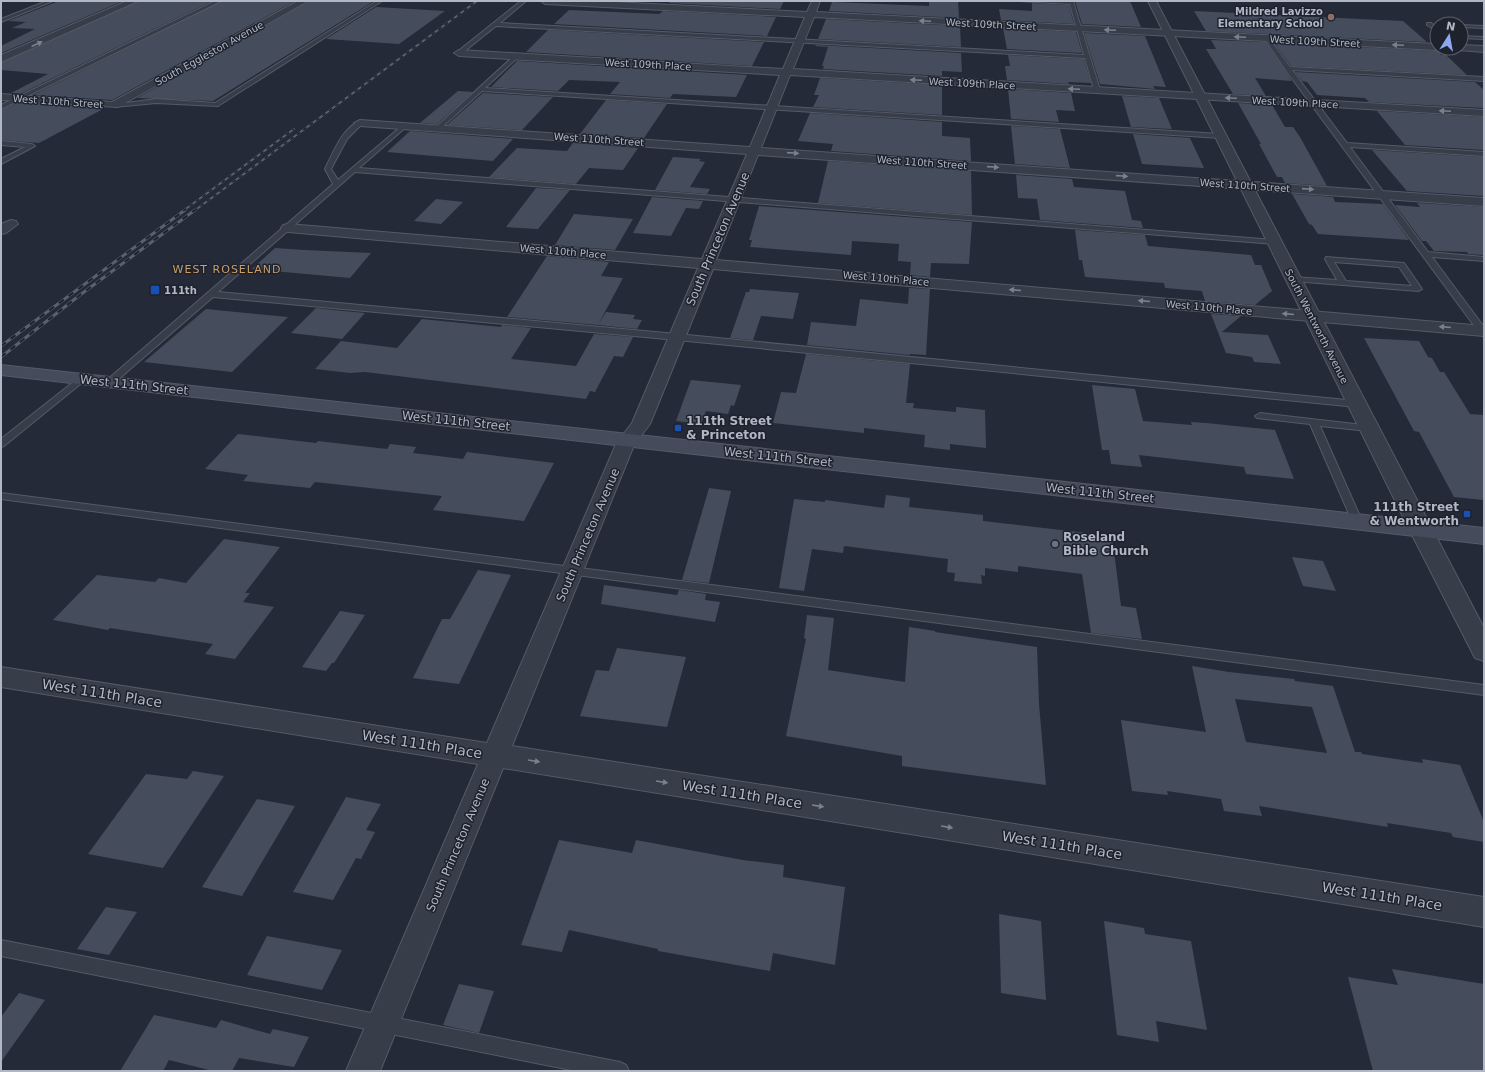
<svg xmlns="http://www.w3.org/2000/svg" width="1485" height="1072" font-family="'DejaVu Sans',sans-serif">
  <style>
    .building { fill: #454d5d; fill-rule: evenodd }
    .lines { fill: none; stroke-linecap: round; stroke-linejoin: round }
    .service-casing { stroke: #555a67; stroke-width: 2 }
    .minor-casing { stroke: #555a67; stroke-width: 2 }
    .tertiary-casing { stroke: #555a67; stroke-width: 2 }
    .secondary-casing { stroke: #555a67; stroke-width: 2 }
    .service { fill: #373d49; fill-rule: evenodd }
    .minor { fill: #373d49; fill-rule: evenodd }
    .tertiary { fill: #373d49; fill-rule: evenodd }
    .secondary { fill: #464b5b; fill-rule: evenodd }
    .rail-far1-casing { stroke: #5a606f; stroke-width: 2 }
    .rail-casing { stroke: #5a606f; stroke-width: 3 }
    .rail-far1 { stroke: #1d222d; stroke-width: 1.5; stroke-dasharray: 4; stroke-linecap: butt }
    .rail { stroke: #1d222d; stroke-width: 2; stroke-dasharray: 6; stroke-linecap: butt }
    .oneway { fill: #7b808d }
    .education-dot { fill: #8d6e63; stroke: #1d222d; stroke-width: 1.5 }
    .transit-dot { fill: #1a4fb4; stroke: #1d222d; stroke-width: 1.5 }
    .worship-dot { fill: #6b7280; stroke: #1d222d; stroke-width: 1.5 }
    .labels { text-anchor: middle; stroke-width: 3; stroke-linejoin: round; paint-order: stroke }
    .far-poi-label { font-size: 10px; font-weight: bold; fill: #b2b7c5; stroke: #1d222d; text-anchor: end }
    .far-street-label { font-size: 10px; fill: #b2b7c5; stroke: #1d222d }
    .far-neighbourhood-label { font-size: 11px; letter-spacing: 1px; fill: #ca9e68; stroke: #1d222d }
    .street-label { font-size: 12px; fill: #b2b7c5; stroke: #1d222d }
    .poi-label { font-size: 12px; font-weight: bold; fill: #b2b7c5; stroke: #1d222d; text-anchor: start }
    .near-street-label { font-size: 14px; fill: #b2b7c5; stroke: #1d222d }
  </style>
  <rect width="100%" height="100%" fill="#242a38"/>
  <path class="building" d="M59,1h64l-122,52v-7l34,-17 -23,-1 14,-6 -18,-1z
    M139,1h73l-192,93 -9,-1 37,-19 -47,-4v-7z
    M222,1h73l-183,99 -79,-5z
    M309,1h65l-161,100 -76,-3z
    M671,1h113l-4,8 -111,-6z
    M929,1h29l1,17 -130,-7 3,-9 97,4z
    M1075,1h55l11,26 -59,-3z
    M1032,3l37,2 5,19 -73,-4 -2,-11 33,2z
    M376,7l69,4 -46,33 -73,-5z
    M569,10l90,4 4,-3 113,6 -9,19 -213,-12z
    M1194,11l209,10 24,21 -221,-11z
    M826,19l134,7 1,21 -143,-8z
    M1003,28l73,4 6,21 -75,-4z
    M548,30l216,12 -12,24 -226,-14z
    M1084,33l61,3 21,51 -13,-1 2,3 -55,-5z
    M1211,40l55,2 26,39 -37,-3 11,18 -33,-2 -27,-45h10z
    M1274,43l164,8 3,4h5l21,20 -176,-9z
    M816,45l145,8 1,19 -20,-1v5l-119,-7 1,-3h-2l6,-19 -13,-1z
    M1008,55l76,4 7,24 -23,-1 1,2 -62,-4 -2,-14h5z
    M517,61l230,14 -11,22 -63,-3 -3,4 -60,-4 10,-12 -51,-2 -11,11 -67,-4z
    M1295,72l180,10 9,8v18l-115,-6 -4,-4 -48,-3 -10,-13 -5,-1z
    M820,78l122,7v30l-129,-8 6,-12h-5z
    M1008,89l63,4 4,18 -19,-1 3,12 -48,-3z
    M458,91l15,1 -36,32 -17,-1z
    M483,93l70,4 -31,33 -75,-5z
    M1122,96l37,2 13,31 -41,-2z
    M606,100l61,4 -23,34 -64,-4z
    M18,102l87,6 -66,35 -38,-3v-30z
    M1238,103l34,2 13,22h8l7,10 27,49 -42,-3 -3,-6h-5l-18,-33h2z
    M1377,111l107,6v33l-79,-5z
    M810,113l132,9v14l28,2 1,23 -140,-10 2,-7 -35,-3z
    M1011,126l49,3 10,39 -55,-4z
    M410,131l103,8 -20,22 -106,-9z
    M1133,134l57,4 14,30 -62,-4z
    M573,143l65,5 -15,22 -34,-2 -13,16 -87,-7 28,-29 50,3z
    M1372,150l112,7v39l-77,-5z
    M673,157l28,2 -2,2 6,1 -15,25 20,2 -3,5 -52,-4z
    M828,161l143,10 1,44 -154,-12z
    M1016,175l56,4 2,8 51,4 7,29 9,1 2,7 -103,-8 -3,-21 -19,-1z
    M536,188l34,2 -32,39 -32,-2z
    M1292,194l41,3 2,5 48,2 26,36 -91,-6 -6,-9 -3,-1z
    M652,197l51,4 -4,8 -13,-1 -15,28 -38,-3z
    M436,199l27,3 -22,22 -27,-3z
    M1417,203l67,4v48l-16,-1 -1,-2 -33,-1 -8,-10h-4l-27,-36 25,2z
    M759,206l213,16 -3,42 -38,-1 -1,14 -20,-2 1,-13 -13,-1 1,-17 -47,-3 -1,14 -101,-8 2,-7h-3z
    M574,214l59,5 -18,31 -60,-5z
    M1075,230l70,5 3,11 103,9 4,10h6l11,26 -17,14 -50,-4 -3,-10 -37,-3 -1,-5 -79,-6 -3,-17h-3z
    M275,248l29,2 67,3 -21,25 -98,-9z
    M547,256l62,6 -8,14 22,2 -25,47 -91,-8z
    M909,288l21,1 -4,66 -16,-1v1l-103,-10 4,-23 45,4 4,-27 48,5z
    M750,289l49,4 -6,26 -32,-3 -8,24 -23,-2 16,-46h3z
    M316,308l17,2 32,3 -23,26 -51,-6z
    M206,309l82,8 -56,55 -88,-10z
    M606,312l29,3 -2,4 9,1 -5,9 -39,-4z
    M1211,314l30,2 -19,16 46,3 13,29 -27,-2 -2,-5 -26,-4z
    M422,319l79,8 1,-2 29,3 -20,31 65,7 18,-32 39,3 -10,20 -9,-1 -19,36 -5,-1 -4,8 -221,-27 -15,1 -35,-4 26,-28 56,7z
    M1364,338l55,3 9,16 4,1 8,14h4l26,42 14,1v85l-30,-3 -35,-65 -5,-1z
    M806,354l104,10 -4,39h8l-1,5 43,4v-5l29,3 1,38 -36,-4v6l-26,-3 1,-12 -61,-7v5l-91,-10 8,-31 15,1z
    M691,380l50,5 -7,21 -3,-1 -3,9 -22,-3 -5,13 -25,-3z
    M1092,385l43,4 8,32 49,4 -1,-3 15,1 69,7 19,49 -48,-5 -2,-7 -105,-12 3,12 -31,-3 -2,-14h-7z
    M238,434l78,9 2,-2 69,8 3,-5 26,3 -3,6 50,6 4,-7 87,11 -30,58 -91,-11 9,-14 -127,-14 -5,6 -67,-7 5,-6 -43,-6z
    M709,488l22,3 -22,92 -27,-3z
    M886,495l24,3 -1,9 74,8v6l129,15 9,70 15,2 6,31 -51,-6 -9,-59 -64,-8v6l-33,-4v8l-4,-1 1,9 -28,-3 1,-8 -8,-1 1,-13 -104,-13 -1,7 -31,-4 -8,42 -25,-3 15,-89 31,3v-2l59,8z
    M224,539l56,8 -35,46h5l-7,9 31,5 -39,52 -30,-5 8,-10 -103,-16 -2,2 -55,-10 44,-45 58,7 4,-4 27,5z
    M1292,557l31,4 13,30 -33,-5z
    M478,570l33,5 -52,109 -46,-6 29,-59h8z
    M604,585l73,10 2,-5 27,4 -1,6 15,2 -5,20 -114,-18z
    M340,611l25,4 -31,48h-2l-6,8 -24,-4z
    M807,615l27,3 -6,52 77,12 4,-55 26,4v1l102,15 2,57 7,81 -144,-19v-10l-116,-20 20,-97 -2,-1z
    M617,648l69,9 -19,70 -87,-11 16,-46 13,1z
    M1192,666l37,6 65,7 1,2 38,5 22,66h6l1,2 61,9 -1,-4 38,6 24,57v20l-31,-5 -2,-4 -64,-10 1,4 -129,-21 3,10 -38,-5 -3,-12 -54,-8 1,4 -36,-4 -11,-71 85,12zM1235,699l77,8 15,46 -81,-11z
    M193,771l31,5 -61,92 -75,-14 58,-80 41,5z
    M346,797l35,7 -15,26 9,2 -14,27 -5,-1 -23,42 -40,-8z
    M257,799l38,7 -53,90 -40,-9z
    M559,840l73,13 4,-13 107,20 41,5 -1,12 62,10 -10,78 -62,-12 -3,18 -112,-20v-2l-89,-19 -7,22 -41,-7z
    M106,907l31,5 -28,43 -32,-6z
    M999,914l42,7 5,79 -45,-7z
    M1104,921l40,7 1,6 46,7 16,89 -51,-9 3,21 -42,-7z
    M267,936l75,14 -20,40 -75,-15z
    M1392,969l92,15v87h-111l-25,-94 50,8z
    M459,984l35,7 -15,42 -36,-8z
    M19,993l26,7 -44,62v-45z
    M154,1015l62,13 5,-8 49,14 3,-5 36,8 -15,30 -55,-9 -7,13h-19l-44,-11 -6,11h-43z"/>
  <g class="lines">
    <g class="service-casing">
      <path id="service" d="M47,1h6l-52,21v-3z
        M215,1h6l-220,108v-4z
        M377,1h5l-164,105 -62,-3 -42,4 -3,-2 45,-6 59,4z
        M521,1h5l-26,22 584,32 -14,-51 -50,-3h53l27,89 -3,2 -3,-2 -9,-32 -589,-32 -35,28h-4v-2z
        M1427,23h4l6,5v3l-10,-6z
        M1461,25l23,1v2l-23,-1z
        M1461,36l23,1v2l-23,-1z
        M1264,37h4l22,30 194,10v4l-192,-11 55,73 137,9v4l-134,-9 78,105 56,5v4l-52,-4 52,70v9l-3,-1 -196,-266z
        M516,54l2,3 -33,31 736,46 3,2 -3,2 -739,-47 -42,38h-4v-2z
        M360,121l3,2 -16,16 -16,30 7,11 66,-56 3,2 -1,1 -47,41 916,72 4,2 -4,2 -920,-72 -137,120 459,42 680,67 5,3 -5,3 -680,-67 -464,-43 -100,87h-6v-4l226,-196 -8,-15c8,-16 17,-41 35,-48z
        M1,141l31,3 3,2 -34,18v-5l24,-12 -24,-2z
        M1326,257l78,6 18,26 -4,2 -125,-10 -4,-2 4,-2 44,3 -12,-21zM1334,262l65,5 13,19 -66,-5z
        M81,376l5,3 -2,2 -80,65 -3,1v-8z
        M1260,413l112,13 2,2 -2,2 -3,1 -49,-5 42,95 -1,3 -4,1 -5,-4 -42,-97 -53,-6 -2,-2z
        M1,493l1483,192v10l-1483,-196z
        M1,940l619,122 6,3 3,6h-53l-575,-115z"/>
    </g>
    <g class="minor-casing">
      <path id="minor" d="M127,1h11l-137,61v-7z
        M298,1h10l-190,106 -117,-7v-6l111,8z
        M541,1h54l212,11 5,-11h8l-4,11 621,32v4h4l-4,2 -623,-33 -21,52 691,41v6l-694,-41 -29,73 723,50v8l-726,-51 -42,105 768,66v10l-771,-67 -63,155 -16,21 -122,301 972,151v30l-981,-159 -123,303h-34l132,-307 -477,-77v-20l486,76 129,-299 16,-21 66,-155 -410,-36 -5,-1 -2,-3 2,-3 5,-1 414,35 45,-105 -387,-28 -6,-3 6,-3 390,27 30,-72 -321,-19 -5,-3 5,-3 324,19 22,-52 -260,-13z
        M1461,45l23,1v6l-26,-2 -2,-2h5z
        M11,220l5,1 2,3 -12,9 -5,1v-10z"/>
    </g>
    <g class="tertiary-casing">
      <path id="tertiary" d="M1148,1h8l328,627v33l-9,-3 -66,-129z"/>
    </g>
    <g class="secondary-casing">
      <path id="secondary" d="M1,365l1483,163v16l-1483,-169z"/>
    </g>
    <use href="#service" class="service"/>
    <use href="#minor" class="minor"/>
    <use href="#tertiary" class="tertiary"/>
    <use href="#secondary" class="secondary"/>
    <g class="rail-far1-casing">
      <path id="rail-far1" d="M183,211l111,-82
        M194,211l283,-210"/>
    </g>
    <g class="rail-casing">
      <path id="rail" d="M1,346l184,-136
        M1,357l79,-62 115,-85"/>
    </g>
    <use href="#rail-far1" class="rail-far1"/>
    <use href="#rail" class="rail"/>
  </g>
  <defs><path id="oneway-solid" d="M-6-.8H1V-3.2L6.5 0L1 3.2V.8H-6Z"/></defs>
  <g class="oneway">
    <use href="#oneway-solid" transform="translate(925 21) rotate(-177)"/>
    <use href="#oneway-solid" transform="translate(1110 30) rotate(-177)"/>
    <use href="#oneway-solid" transform="translate(1240 37) rotate(-177)"/>
    <use href="#oneway-solid" transform="translate(37 44) rotate(-24)"/>
    <use href="#oneway-solid" transform="translate(1398 45) rotate(-177)"/>
    <use href="#oneway-solid" transform="translate(916 80) rotate(-177)"/>
    <use href="#oneway-solid" transform="translate(1074 89) rotate(-177)"/>
    <use href="#oneway-solid" transform="translate(1231 98) rotate(-177)"/>
    <use href="#oneway-solid" transform="translate(1445 111) rotate(-177)"/>
    <use href="#oneway-solid" transform="translate(793 153) rotate(4)"/>
    <use href="#oneway-solid" transform="translate(993 167) rotate(4)"/>
    <use href="#oneway-solid" transform="translate(1122 176) rotate(4)"/>
    <use href="#oneway-solid" transform="translate(1308 189) rotate(4)"/>
    <use href="#oneway-solid" transform="translate(1015 290) rotate(-175)"/>
    <use href="#oneway-solid" transform="translate(1144 301) rotate(-175)"/>
    <use href="#oneway-solid" transform="translate(1288 314) rotate(-175)"/>
    <use href="#oneway-solid" transform="translate(1445 327) rotate(-175)"/>
    <use href="#oneway-solid" transform="translate(534 761) rotate(9)"/>
    <use href="#oneway-solid" transform="translate(662 782) rotate(9)"/>
    <use href="#oneway-solid" transform="translate(818 806) rotate(9)"/>
    <use href="#oneway-solid" transform="translate(947 827) rotate(9)"/>
  </g>
  <circle class="education-dot" cx="1331" cy="17" r="4"/>
  <g class="transit-dot">
    <rect x="150" y="285" width="10" height="10" rx="2"/>
    <rect x="674" y="424" width="8" height="8" rx="2"/>
    <rect x="1463" y="510" width="8" height="8" rx="2"/>
  </g>
  <circle class="worship-dot" cx="1055" cy="544" r="4"/>
  <g class="labels">
    <g class="far-poi-label">
      <text x="1323" y="15">Mildred Lavizzo<tspan x="1323" dy="12">Elementary School</tspan></text>
      <text x="164" y="294" text-anchor="start">111th</text>
    </g>
    <g class="far-street-label">
      <text transform="translate(991 24) rotate(3)" y="4">West 109th Street</text>
      <text transform="translate(1315 41) rotate(3)" y="4">West 109th Street</text>
      <text transform="translate(209 53) rotate(-29)" y="4">South Eggleston Avenue</text>
      <text transform="translate(648 64) rotate(3)" y="4">West 109th Place</text>
      <text transform="translate(972 83) rotate(3)" y="4">West 109th Place</text>
      <text transform="translate(58 101) rotate(4)" y="4">West 110th Street</text>
      <text transform="translate(1295 102) rotate(3)" y="4">West 109th Place</text>
      <text transform="translate(599 139) rotate(4)" y="4">West 110th Street</text>
      <text transform="translate(922 162) rotate(4)" y="4">West 110th Street</text>
      <text transform="translate(1245 185) rotate(4)" y="4">West 110th Street</text>
      <text transform="translate(563 251) rotate(5)" y="4">West 110th Place</text>
      <text transform="translate(886 278) rotate(5)" y="4">West 110th Place</text>
      <text transform="translate(1209 307) rotate(5)" y="4">West 110th Place</text>
      <text transform="translate(1317 326) rotate(63)" y="4">South Wentworth Avenue</text>
    </g>
    <g class="far-neighbourhood-label">
      <text x="227" y="273">WEST ROSELAND</text>
    </g>
    <g class="street-label">
      <text transform="translate(718 239) rotate(-67)" y="4">South Princeton Avenue</text>
      <text transform="translate(134 385) rotate(6)" y="4">West 111th Street</text>
      <text transform="translate(456 421) rotate(6)" y="4">West 111th Street</text>
      <text transform="translate(778 457) rotate(6)" y="4">West 111th Street</text>
      <text transform="translate(1100 493) rotate(6)" y="4">West 111th Street</text>
      <text transform="translate(588 535) rotate(-67)" y="4">South Princeton Avenue</text>
      <text transform="translate(458 845) rotate(-67)" y="4">South Princeton Avenue</text>
    </g>
    <g class="poi-label">
      <text x="686" y="425">111th Street<tspan x="686" dy="14">&amp; Princeton</tspan></text>
      <text x="1459" y="511" text-anchor="end">111th Street<tspan x="1459" dy="14">&amp; Wentworth</tspan></text>
      <text x="1063" y="541">Roseland<tspan x="1063" dy="14">Bible Church</tspan></text>
    </g>
    <g class="near-street-label">
      <text transform="translate(102 693) rotate(9)" y="5">West 111th Place</text>
      <text transform="translate(422 744) rotate(9)" y="5">West 111th Place</text>
      <text transform="translate(742 794) rotate(9)" y="5">West 111th Place</text>
      <text transform="translate(1062 845) rotate(9)" y="5">West 111th Place</text>
      <text transform="translate(1382 896) rotate(9)" y="5">West 111th Place</text>
    </g>
  </g>
  <rect width="1485" height="1072" fill="none" stroke="#b2b7c5" stroke-width="4"/>
  <g transform="translate(1449 36) rotate(11)"><circle r="19" fill="#1d222d" stroke="#595e6a"/>
  <path d="M0-3L7 15L0 10L-7 15Z" fill="#8ea8ee"/>
  <text y="-6" font-size="11" font-weight="bold" text-anchor="middle" fill="#b2b7c5">N</text>
  </g>
</svg>
